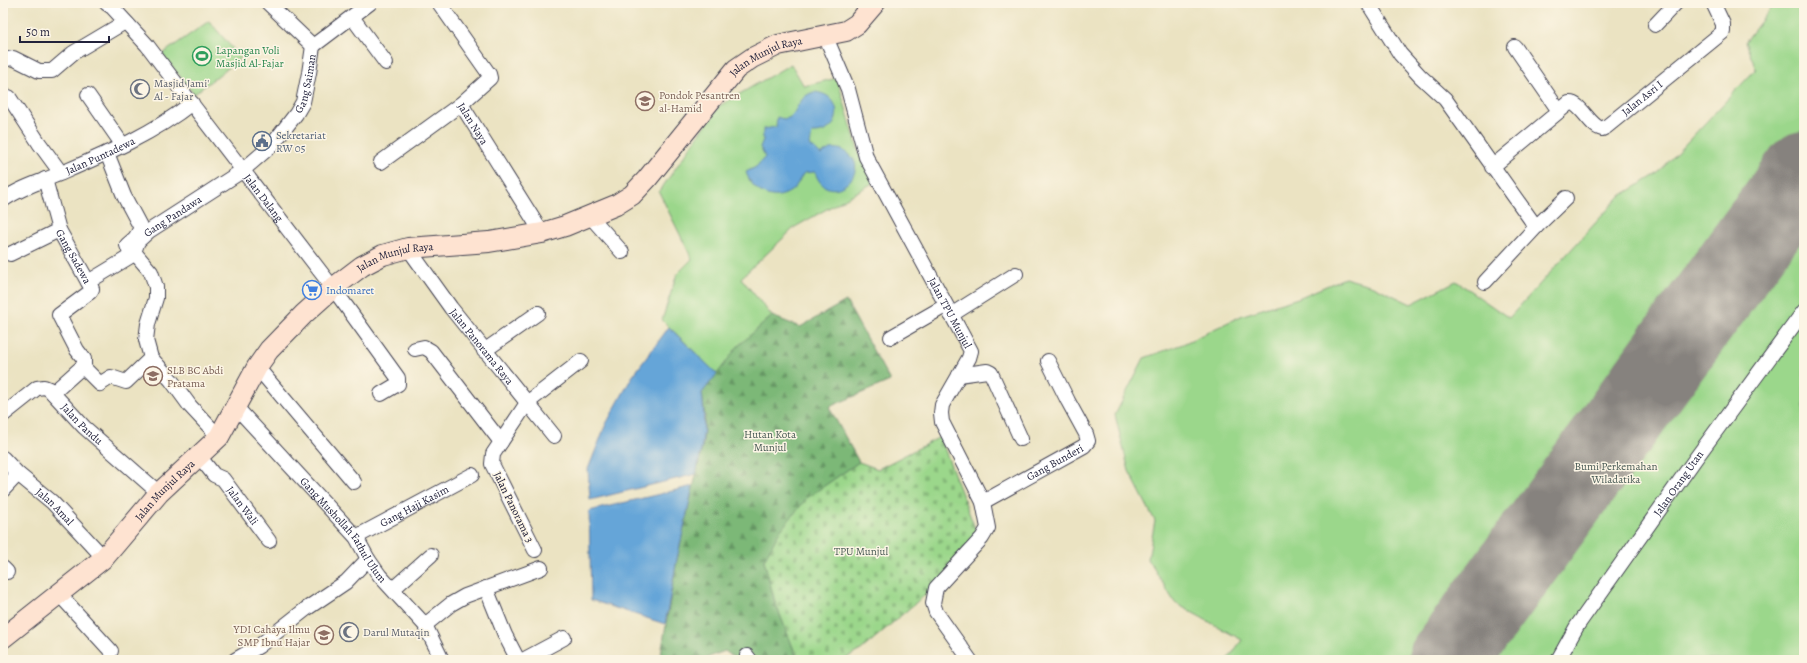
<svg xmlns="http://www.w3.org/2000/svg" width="1807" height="663" font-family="Alegreya,serif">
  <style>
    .forest { fill: url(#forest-firs); stroke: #4f6d59 }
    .cemetery { fill: url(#cemetery-stones); stroke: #5e7c63 }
    .park { fill: #9bd78b; stroke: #5e7c63 }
    .water { fill: #65a5d8; stroke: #44648a }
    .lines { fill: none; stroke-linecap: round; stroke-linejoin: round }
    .runway { stroke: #86827e; stroke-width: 80 }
    .street-casing { stroke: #403f4f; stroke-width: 16 }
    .secondary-casing { stroke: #403f4f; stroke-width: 22 }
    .street { stroke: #fff; stroke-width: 14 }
    .secondary { stroke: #fee3d1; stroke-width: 20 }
    .labels { text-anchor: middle; stroke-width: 3; stroke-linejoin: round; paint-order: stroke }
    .leisure-label { font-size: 11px; fill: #27864d; stroke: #fcf5e5; text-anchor: start }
    .street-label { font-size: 11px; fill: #22223b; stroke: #fcf5e5 }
    .worship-label { font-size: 11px; fill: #5b616d; stroke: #fcf5e5; text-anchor: start }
    .education-label { font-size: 11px; fill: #785e54; stroke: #fcf5e5; text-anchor: start }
    .service-label { font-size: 11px; fill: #4e5e75; stroke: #fcf5e5; text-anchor: start }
    .shop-label { font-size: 11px; fill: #366cbe; stroke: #fcf5e5; text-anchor: start }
    .park-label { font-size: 11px; fill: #465853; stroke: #fcf5e5 }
  </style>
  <defs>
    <pattern id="forest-firs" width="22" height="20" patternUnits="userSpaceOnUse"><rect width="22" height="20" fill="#7cb877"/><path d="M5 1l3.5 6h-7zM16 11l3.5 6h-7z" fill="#659563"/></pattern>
    <pattern id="cemetery-stones" width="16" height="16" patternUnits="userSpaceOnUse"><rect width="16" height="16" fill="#9bd78b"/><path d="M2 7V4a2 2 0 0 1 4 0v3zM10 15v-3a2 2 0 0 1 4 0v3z" fill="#85b879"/></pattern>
  </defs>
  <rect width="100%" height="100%" fill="#fcf5e5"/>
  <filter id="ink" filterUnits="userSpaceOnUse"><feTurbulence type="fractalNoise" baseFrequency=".025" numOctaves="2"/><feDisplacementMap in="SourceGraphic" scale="8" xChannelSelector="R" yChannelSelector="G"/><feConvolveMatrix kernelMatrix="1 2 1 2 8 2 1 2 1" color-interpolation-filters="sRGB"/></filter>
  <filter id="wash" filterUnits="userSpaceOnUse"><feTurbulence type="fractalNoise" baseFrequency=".012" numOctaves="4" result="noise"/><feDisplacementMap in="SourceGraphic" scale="16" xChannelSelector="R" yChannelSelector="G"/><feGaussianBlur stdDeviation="0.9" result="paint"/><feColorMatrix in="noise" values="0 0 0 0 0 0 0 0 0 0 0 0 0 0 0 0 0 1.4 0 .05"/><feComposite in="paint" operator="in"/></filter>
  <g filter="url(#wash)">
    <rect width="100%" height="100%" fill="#ebe3c2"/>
    <path class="forest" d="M846,301l44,80 -61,26 30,55 -52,36 -43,62 11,42 22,56 -2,2h-58l-12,-9 -24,9h-41l17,-101 26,-115 2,-27 -3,-24 36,-47 34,-30 28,11z"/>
    <path class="cemetery" d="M940,437l38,99 -45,52 -72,62 -19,10h-44l-23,-58 -11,-42 16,-29 27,-33 52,-36 19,7z"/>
    <path class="park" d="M1775,3h29v657h-577l15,-20 -67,-37 -27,-44 7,-38 -26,-50 -14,-56 29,-57 39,-14 60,-29 55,-17 47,-20 28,8 38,18 45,-23 53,37 110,-121 38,-23 99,-105 -11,-27z
      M209,21l32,37 -47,36 -32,-40z
      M791,64l13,22 33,-8 23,78 20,23 -85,48 -54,51 31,38 -34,30 -21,28 -55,-54 15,-46 15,-15 -33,-67 60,-86z"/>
    <path class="water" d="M814,92c32,2 29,43 -2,41l-2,12 11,10c6,-6 14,-9 23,-4 34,17 -16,62 -29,21l-11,1c-5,6 -6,13 -13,18 -19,13 -39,0 -45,-19l10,-5 9,-10 -5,-10 3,-7v-11l13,-2 1,-10c22,9 15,-19 37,-25z
      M669,327l48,47 -15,19c4,30 1,52 -6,81l-106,26 -2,-31 18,-45 26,-47z
      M693,486l-16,73 -12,65 -74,-24 -2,-89z"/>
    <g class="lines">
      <path class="runway" d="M1448,660l356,-489"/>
    </g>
  </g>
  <g filter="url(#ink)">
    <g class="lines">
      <g class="street-casing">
        <g id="street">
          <path id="s1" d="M106,3l6,4 35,38 25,33 161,210 65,90v6l-17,10"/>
          <path d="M268,3l45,43"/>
          <path d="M1368,3l32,51 20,22 25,23 91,128"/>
          <path d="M352,17l34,46"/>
          <path d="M1655,25l21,-22"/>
          <path id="s2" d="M825,35l23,54 18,68 105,194 -2,7 -27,47 -1,8 1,9 41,80 5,26 -6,10 -46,50 -3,15 3,9 34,48"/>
          <path d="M313,46l57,-43"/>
          <path d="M1515,47l44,64"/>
          <path d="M3,60l10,-2 26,13h13l21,-18 52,-31"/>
          <path d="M88,95l34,49"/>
          <path d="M3,101l6,-4 30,46 22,30"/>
          <path id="s3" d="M461,104l81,129"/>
          <path d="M381,162l80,-58 29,-26 -1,-4 -50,-71"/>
          <path id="s4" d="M1492,167l77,-64c12,-1 20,23 33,26l4,-2 117,-95v-8l-10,-21"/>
          <path id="s5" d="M45,179l14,51 33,59 -2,3 -31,23 18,35 7,9v9l16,16 11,-7 15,5 25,-24"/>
          <path id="s6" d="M3,200c18,-13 40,-19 61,-28 44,-19 90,-39 128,-69"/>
          <path d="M590,216l32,36"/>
          <path id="s7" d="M408,248l43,60 103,128"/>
          <path d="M10,254l49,-24"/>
          <path d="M88,282l43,-26 -4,-11 8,-7 6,-10 -17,-32 -17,-43"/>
          <path d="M1485,282l51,-55 30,-29"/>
          <path d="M951,315l65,-41"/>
          <path d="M891,337l54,-31"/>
          <path d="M415,349l9,-2 7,4 70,91"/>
          <path d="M484,351l54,-38"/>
          <path d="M257,367l97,115"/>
          <path d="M959,375l28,-4 4,2 30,66"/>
          <path d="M53,393l30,-27"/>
          <path id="s8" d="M235,406l121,131 12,22 12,17 45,49 17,35"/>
          <path id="s9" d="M3,415l34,-27 7,-1 5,2 35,38 75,66"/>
          <path id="s10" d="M219,437l-29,-31 -19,-26 -20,-22 -5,-18 2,-16 8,-26v-11l-5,-15 -17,-20 4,-11 11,-10 93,-60 30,-26 24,-31 7,-12 6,-29 4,-27"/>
          <path id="s11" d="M199,456l15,19 9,4 46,62"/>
          <path id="s12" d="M3,458l15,16 34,28 52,56"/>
          <path d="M3,490l15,-16"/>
          <path id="s13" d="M983,502l101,-56 4,-5 -2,-7 -18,-33 -20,-40"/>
          <path id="s14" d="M356,537l116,-62"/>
          <path d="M535,550l-43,-86 1,-10 34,-51 54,-42"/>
          <path d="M3,568l4,4"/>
          <path d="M486,588l19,47 13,25"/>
          <path d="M393,589l38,-34"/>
          <path d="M59,594l52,57"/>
          <path d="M425,625l26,-21 14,-8 76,-28"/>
          <path d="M747,656l3,4"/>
          <path d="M235,660l24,-14 47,-37 40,-27 22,-23"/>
          <path d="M523,660l41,-22"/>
          <path id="s15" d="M1558,660l19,-34 119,-168 108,-147"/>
        </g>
      </g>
      <g class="secondary-casing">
        <g id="secondary">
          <path id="s16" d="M3,638l101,-80 55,-65 60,-56 38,-70 12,-17 35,-36 29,-26 29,-22 21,-11 25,-7 81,-6 53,-9 23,-7 51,-21 16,-10 15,-16 89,-110 16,-11 26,-13 68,-14 11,-7 18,-21"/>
        </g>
      </g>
      <use href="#street" class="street"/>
      <use href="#secondary" class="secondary"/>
    </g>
  </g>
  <defs>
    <g id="stadium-ring" transform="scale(1)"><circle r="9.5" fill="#fcf5e5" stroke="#2e9e5b" stroke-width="1.5"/><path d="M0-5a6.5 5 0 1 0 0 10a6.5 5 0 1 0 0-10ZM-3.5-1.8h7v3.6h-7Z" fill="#2e9e5b"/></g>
    <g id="mosque-ring" transform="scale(1)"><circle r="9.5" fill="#fcf5e5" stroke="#6b7280" stroke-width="1.5"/><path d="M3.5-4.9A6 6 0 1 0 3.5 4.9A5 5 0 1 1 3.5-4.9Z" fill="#6b7280"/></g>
    <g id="school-ring" transform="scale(1)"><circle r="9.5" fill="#fcf5e5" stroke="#8d6e63" stroke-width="1.5"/><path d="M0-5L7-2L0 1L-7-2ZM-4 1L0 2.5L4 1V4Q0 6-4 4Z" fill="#8d6e63"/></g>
    <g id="civic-ring" transform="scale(1)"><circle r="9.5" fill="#fcf5e5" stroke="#5c6f8a" stroke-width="1.5"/><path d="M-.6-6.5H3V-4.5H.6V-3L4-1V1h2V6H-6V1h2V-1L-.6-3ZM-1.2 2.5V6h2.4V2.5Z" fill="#5c6f8a"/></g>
    <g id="supermarket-ring" transform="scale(1)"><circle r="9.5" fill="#fcf5e5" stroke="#3f7fe0" stroke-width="1.5"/><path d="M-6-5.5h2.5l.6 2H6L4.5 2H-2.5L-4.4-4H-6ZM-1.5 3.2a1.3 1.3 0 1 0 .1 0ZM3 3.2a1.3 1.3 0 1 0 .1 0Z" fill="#3f7fe0"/></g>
  </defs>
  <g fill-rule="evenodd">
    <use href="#stadium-ring" x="202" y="56"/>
    <use href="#mosque-ring" x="140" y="89"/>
    <use href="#school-ring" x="645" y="101"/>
    <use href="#civic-ring" x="262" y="141"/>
    <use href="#supermarket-ring" x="312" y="290"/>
    <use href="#school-ring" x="153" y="376"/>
    <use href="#mosque-ring" x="349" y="632"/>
    <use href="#school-ring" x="324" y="635"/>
  </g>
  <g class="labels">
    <g class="leisure-label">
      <text x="216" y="54">Lapangan Voli<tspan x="216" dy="13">Masjid Al-Fajar</tspan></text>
    </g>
    <g class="street-label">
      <text dy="4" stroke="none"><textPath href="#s16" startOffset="1001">Jalan Munjul Raya</textPath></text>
      <text dy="4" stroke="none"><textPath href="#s10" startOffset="468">Gang Saiman</textPath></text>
      <text dy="4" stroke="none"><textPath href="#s4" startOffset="194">Jalan Asri I</textPath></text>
      <text dy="4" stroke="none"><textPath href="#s3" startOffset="23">Jalan Naya</textPath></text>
      <text dy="4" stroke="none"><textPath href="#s6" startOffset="107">Jalan Puntadewa</textPath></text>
      <text dy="4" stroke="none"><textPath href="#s1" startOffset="251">Jalan Dalang</textPath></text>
      <text dy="4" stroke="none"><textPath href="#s10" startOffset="274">Gang Pandawa</textPath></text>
      <text dy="4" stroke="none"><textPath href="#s5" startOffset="83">Gang Sadewa</textPath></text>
      <text dy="4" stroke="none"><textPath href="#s16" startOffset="557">Jalan Munjul Raya</textPath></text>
      <text dy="4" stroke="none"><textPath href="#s2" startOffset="306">Jalan TPU Munjul</textPath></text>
      <text dy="4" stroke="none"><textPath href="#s7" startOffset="123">Jalan Panorama Raya</textPath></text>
      <text dy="4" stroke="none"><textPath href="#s9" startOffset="104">Jalan Pandu</textPath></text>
      <text dy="4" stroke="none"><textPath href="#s13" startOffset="82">Gang Bunderi</textPath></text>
      <text dy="4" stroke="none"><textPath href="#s15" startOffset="214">Jalan Orang Utan</textPath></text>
      <text dy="4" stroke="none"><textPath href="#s16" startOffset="220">Jalan Munjul Raya</textPath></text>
      <text dy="4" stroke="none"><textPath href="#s11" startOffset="67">Jalan Wali</textPath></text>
      <text dy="4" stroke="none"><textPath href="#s14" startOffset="66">Gang Haji Kasim</textPath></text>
      <text dy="4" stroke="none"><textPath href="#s12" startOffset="71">Jalan Amal</textPath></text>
      <text transform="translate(514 507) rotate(64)" y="4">Jalan Panorama 3</text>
      <text dy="4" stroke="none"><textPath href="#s8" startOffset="165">Gang Mushollah Fathul Ulum</textPath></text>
    </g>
    <g class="worship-label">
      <text x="154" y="87">Masjid Jami'<tspan x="154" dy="13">Al - Fajar</tspan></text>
      <text x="363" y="636">Darul Mutaqin</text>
    </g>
    <g class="education-label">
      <text x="659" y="99">Pondok Pesantren<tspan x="659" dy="13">al-Hamid</tspan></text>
      <text x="167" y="374">SLB BC Abdi<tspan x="167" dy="13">Pratama</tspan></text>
      <text x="310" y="633" text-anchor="end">YDI Cahaya Ilmu<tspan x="310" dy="13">SMP Ibnu Hajar</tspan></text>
    </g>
    <g class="service-label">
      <text x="276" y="139">Sekretariat<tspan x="276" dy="13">RW 05</tspan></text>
    </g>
    <g class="shop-label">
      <text x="326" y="294">Indomaret</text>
    </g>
    <g class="park-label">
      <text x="770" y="438">Hutan Kota<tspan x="770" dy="13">Munjul</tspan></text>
      <text x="1616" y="470">Bumi Perkemahan<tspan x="1616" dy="13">Wiladatika</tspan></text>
      <text x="861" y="555">TPU Munjul</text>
    </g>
  </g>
  <rect width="1807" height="663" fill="none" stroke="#fcf5e5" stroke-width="16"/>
  <path d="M20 36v6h89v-6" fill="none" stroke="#22223b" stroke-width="2"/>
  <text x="26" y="36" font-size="12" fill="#22223b" stroke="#fcf5e5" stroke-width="3" paint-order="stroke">50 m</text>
</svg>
